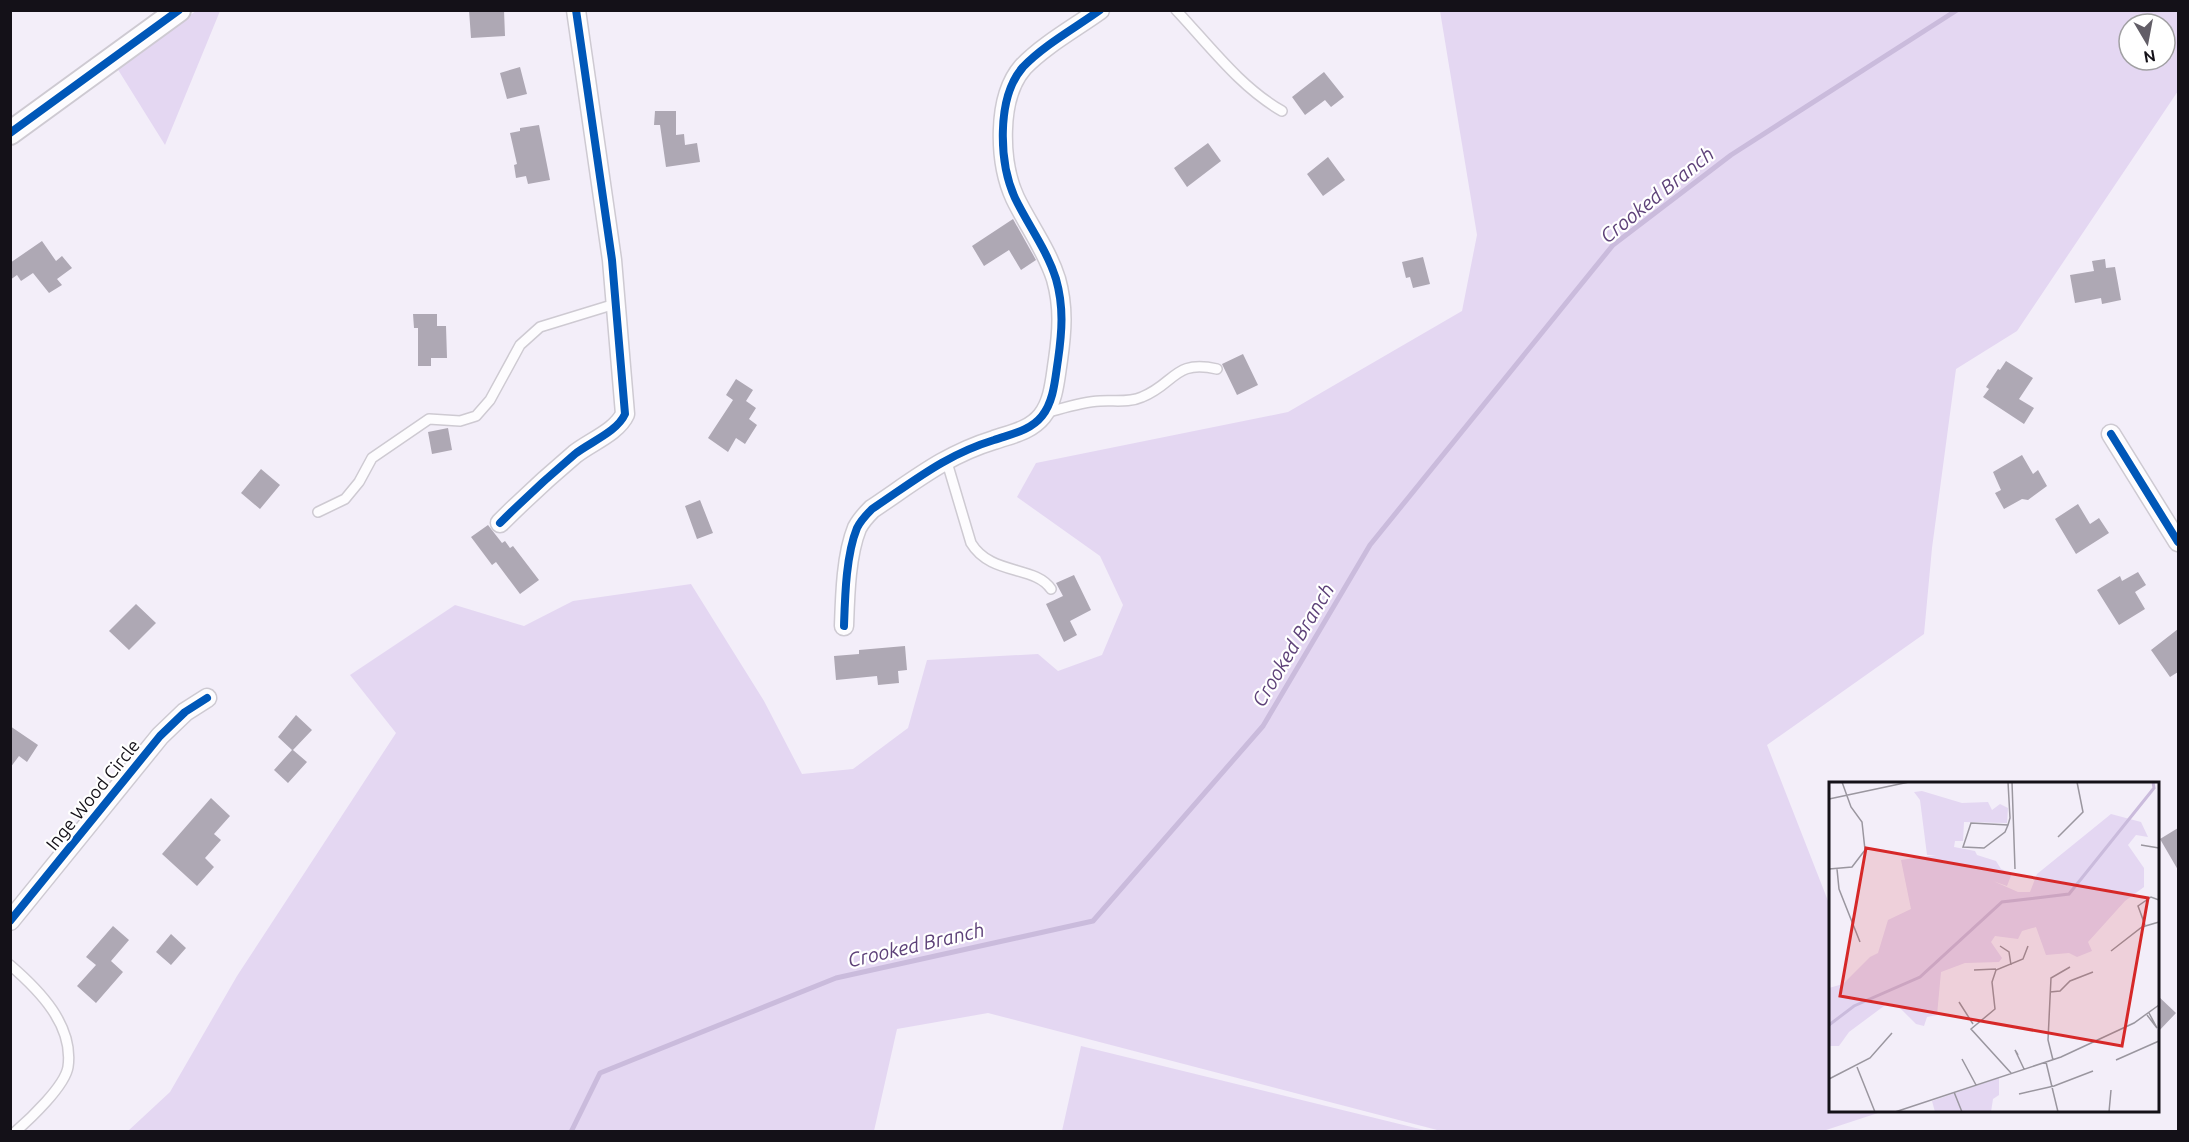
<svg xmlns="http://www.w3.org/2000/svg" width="2189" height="1142" font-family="Ubuntu,sans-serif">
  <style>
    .green { fill: #e4d7f2; fill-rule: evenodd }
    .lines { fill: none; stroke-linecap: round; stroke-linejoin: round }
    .stream { stroke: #cabbdc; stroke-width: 5 }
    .building { fill: #aea8b4 }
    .service-casing { stroke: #cecad2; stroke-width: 12 }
    .minor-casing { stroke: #cecad2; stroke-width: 21 }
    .tertiary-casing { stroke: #cecad2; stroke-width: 26 }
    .service { stroke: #fdfcfe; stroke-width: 9 }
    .minor { stroke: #fdfcfe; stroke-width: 18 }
    .tertiary { stroke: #fdfcfe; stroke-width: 22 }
    .cycleway-casing { stroke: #fff; stroke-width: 11 }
    .cycleway { stroke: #0057b8; stroke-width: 8 }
    .labels { text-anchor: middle; stroke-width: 4.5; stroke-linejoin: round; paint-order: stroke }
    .street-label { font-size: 18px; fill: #141118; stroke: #fff }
    .water-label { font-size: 20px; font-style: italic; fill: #5e4279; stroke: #fff }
    .inset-river { fill: none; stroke: #cabbdc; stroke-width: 3 }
    .inset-road { fill: none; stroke: #9a969f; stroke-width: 1.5 }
    .view { fill: #d62828; fill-opacity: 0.15; stroke: #d62828; stroke-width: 3 }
    .inset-edge { fill: none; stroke: #141118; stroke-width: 3 }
  </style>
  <rect width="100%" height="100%" fill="#f3eef9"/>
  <path class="green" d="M196,11h24l-55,134 -48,-77z
    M1440,11h738v80l-161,240 -61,38 -24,179 -8,86 -157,111 63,161v204l54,1 -64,21 -379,-1 -453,-118 -91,16 -23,102h-746l42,-39 67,-116 159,-243 -46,-58 105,-70 69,21 49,-25 118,-17 73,117 38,73 51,-5 55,-41 19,-68 111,-6 20,17 44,-16 21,-50 -23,-49 -83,-59 19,-34 252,-51 174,-101 15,-76zM2129,24h36v36h-36z
    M1081,1046l347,85h-366z"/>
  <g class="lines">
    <path class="stream" d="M571,1132l29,-59 236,-95 257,-57 170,-195 107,-181 243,-300 118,-90 226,-145"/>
  </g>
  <path class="building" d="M469,10h35l1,26 -34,2z
    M520,67l7,27 -20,5 -7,-26z
    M1324,72l20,25 -13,10 -6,-7 -20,15 -13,-18z
    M655,111h21v24l8,-1 1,11 12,-2 3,19 -34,5 -6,-42h-6z
    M539,125l11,55 -22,4 -2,-8 -10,2 -2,-13 3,-1 -7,-31 10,-2v-3z
    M1208,143l13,18 -34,26 -13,-19z
    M1328,157l17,23 -22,16 -16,-22z
    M1013,219l23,41 -15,10 -12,-20 -25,16 -12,-20z
    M42,241l14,20 6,-5 10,12 -15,11 5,6 -13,8 -16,-20 -12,8 -4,-6 -7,5v-17z
    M1423,257l7,27 -17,4 -3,-11 -4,1 -4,-16z
    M2105,259l1,9 9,-1 6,33 -19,4 -1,-6 -26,5 -5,-28 24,-4 -2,-10z
    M413,314h24v12h9l1,32h-16v8h-13v-38h-4z
    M1243,354l15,31 -21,10 -15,-31z
    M2006,361l27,17 -14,21 15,9 -10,16 -41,-27 6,-8 -3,-2 12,-18 2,1z
    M736,379l17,11 -7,11 10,7 -7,11 8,6 -12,19 -9,-6 -8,14 -20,-14 25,-38 -7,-5z
    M448,428l4,22 -20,4 -4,-22z
    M2022,455l11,19 5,-4 9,16 -19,14 -6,-1 -18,10 -9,-16 6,-3 -8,-18z
    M261,469l19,16 -20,24 -19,-16z
    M700,500l13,33 -16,6 -12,-33z
    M2078,504l12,20 9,-6 10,15 -33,21 -21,-35z
    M488,525l14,18 3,-2 5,7 3,-2 26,34 -19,14 -24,-32 -4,3 -21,-28z
    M2138,572l8,13 -11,7 10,17 -26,16 -22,-35 23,-14 2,5z
    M1074,575l17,35 -21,11 7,14 -13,7 -18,-38 17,-8 -7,-13z
    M136,604l20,19 -27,27 -20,-19z
    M2178,629v43l-8,5 -19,-27z
    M905,646l2,24 -9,1 1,12 -21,2 -1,-9 -41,4 -2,-24 25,-2v-4z
    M296,715l16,15 -19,20 14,12 -19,21 -14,-13 18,-20 -14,-13z
    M10,726l28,19 -11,17 -8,-6 -9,12z
    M211,798l19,18 -16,18 7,6 -16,18 9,9 -17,19 -35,-32z
    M2178,828v42l-18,-31z
    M113,926l16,14 -18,21 12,11 -27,31 -19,-17 19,-21 -10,-8z
    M171,934l15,14 -15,17 -15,-13z
    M2157,995l19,18 -19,20z"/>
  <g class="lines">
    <g class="service-casing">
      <path id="service" d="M1176,10c33,35 64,77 106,101
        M1045,413c19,-5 36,-11 55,-12 14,-1 29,2 42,-4 33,-13 32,-38 75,-28
        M946,459l25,84c20,33 64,22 80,46
        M318,512l27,-13 14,-17 13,-24 57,-39 31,2 16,-5 14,-16 30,-55 20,-18 75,-23
        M10,965c29,25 64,60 58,102 -3,19 -38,52 -53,65"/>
    </g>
    <g class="minor-casing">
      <path id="minor" d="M2111,434l67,108
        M500,523c24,-24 49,-47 75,-69 15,-12 42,-22 50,-40l-13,-154 -36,-250
        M844,626c1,-30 2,-71 13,-98 4,-8 9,-13 15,-19 42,-28 73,-54 122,-69 17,-6 36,-9 48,-24 12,-15 13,-37 16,-56 4,-28 6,-53 -2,-81 -9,-29 -28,-54 -41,-81 -16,-35 -19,-100 8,-131 21,-22 52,-39 77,-57
        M10,921l150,-185 25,-24 22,-14"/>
    </g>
    <g class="tertiary-casing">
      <path id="tertiary" d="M10,133l169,-123"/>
    </g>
    <use href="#service" class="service"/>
    <use href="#minor" class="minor"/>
    <use href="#tertiary" class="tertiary"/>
    <g class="cycleway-casing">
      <path id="cycleway" d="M10,133l169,-123
        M2111,434l67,108
        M500,523c24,-24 49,-47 75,-69 15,-12 42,-22 50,-40l-13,-154 -36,-250
        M844,626c1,-30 2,-71 13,-98 4,-8 9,-13 15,-19 42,-28 73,-54 122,-69 17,-6 36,-9 48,-24 12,-15 13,-37 16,-56 4,-28 6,-53 -2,-81 -9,-29 -28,-54 -41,-81 -16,-35 -19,-100 8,-131 21,-22 52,-39 77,-57
        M10,921l150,-185 25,-24 22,-14"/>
    </g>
    <use href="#cycleway" class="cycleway"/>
  </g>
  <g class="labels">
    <g class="street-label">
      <text transform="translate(93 795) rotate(-51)" y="6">Inge Wood Circle</text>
    </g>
    <g class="water-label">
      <text transform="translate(1657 195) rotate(-39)" y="7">Crooked Branch</text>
      <text transform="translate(1293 645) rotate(-59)" y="7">Crooked Branch</text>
      <text transform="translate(916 945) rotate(-13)" y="7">Crooked Branch</text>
    </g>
  </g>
  <g transform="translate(1829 782)">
    <rect width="330" height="330" fill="#f3eef9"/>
    <path d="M93,9l40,12 26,-1 4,8 8,-6 8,4 -1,15 -43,-1 -1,19h-8l-1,6 21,4 2,4 19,6 5,8 11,4 -5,13 -14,-5 25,11h12l7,-18 74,-60 30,8 7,15 -12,-2 -8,10 16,23v19l-19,14 -37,41 4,9 -15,6 -8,-4 -23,2 -10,-28 -14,4 -4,8 -23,-3 -4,6 11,16 -3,4 -34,1 -24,9 -4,43 -10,2 -3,9 -8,-2 -19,-19 -9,-2 -39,29 -10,14h-10v-58l14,-4 27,-27 8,-4 10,-33 23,-11 -10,-49 35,-5h-9l-7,-55 -6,-8zM170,296v17l-6,4 -2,13h-56l-3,-11z" fill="#e4d7f2"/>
    <path class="inset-river" d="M0,243l25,-19 66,-29 82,-75 67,-8 85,-106 -1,-6"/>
    <path class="inset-road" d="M179,0l2,36 -2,7 -3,7 -21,16 -21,-1 8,-24 37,2M183,0l3,87M0,17l80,-17M229,55l25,-25 -6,-30M312,63l18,3M0,87l23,-2 13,-17 -3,-28 -11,-15 -9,-25M8,87l2,20 21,53M316,143l-7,-19 13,-9 8,3M171,164l9,6 2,13M282,169l31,-24 17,-5M145,188l22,-1M221,210l10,-1 10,-10 23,-9M130,220l14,22M318,233l10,13 -8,-15M189,273l-3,-5 9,19M133,277l14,26M224,278l-5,-20 3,-62 19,-11M287,278l43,-19M217,280l12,50M28,285l18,45M182,291l-40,-44 24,-20 -3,-27 4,-12 27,-11 5,-13M0,297l41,-21 22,-25M125,310l8,20M190,312l35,-8 39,-15M66,330l166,-55 73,-34 25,-18M280,330l2,-22"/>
    <path class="view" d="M37,66l282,50 -26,148 -282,-50z"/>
    <rect width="330" height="330" class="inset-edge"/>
  </g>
  <rect width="2189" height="1142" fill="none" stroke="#141118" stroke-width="24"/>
  <g transform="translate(2147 42) rotate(170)"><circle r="28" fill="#ffffff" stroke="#a1a0a3" stroke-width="1.5"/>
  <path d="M0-4.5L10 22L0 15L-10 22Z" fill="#625e67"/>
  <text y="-9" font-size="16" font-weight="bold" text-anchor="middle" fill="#141118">N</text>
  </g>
</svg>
